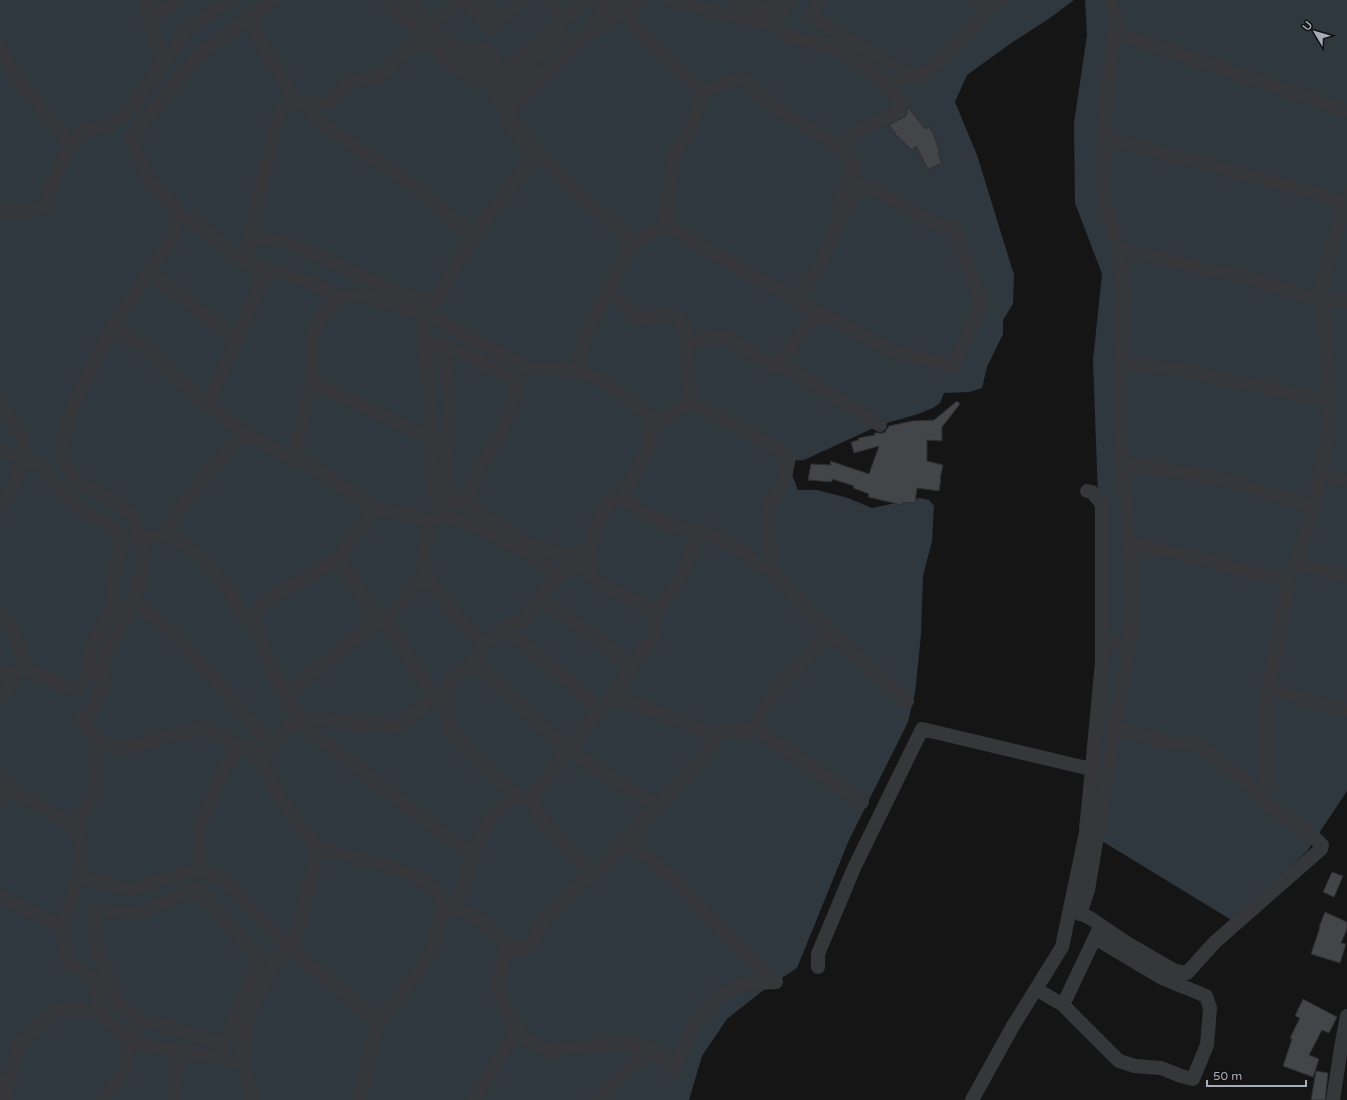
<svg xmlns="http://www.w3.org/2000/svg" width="1347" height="1100" font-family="'Varela Round',sans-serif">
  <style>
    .water { fill: #2f383e }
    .building { fill: #444549; stroke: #2f2f32 }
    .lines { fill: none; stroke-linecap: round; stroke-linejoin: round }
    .minor { stroke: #36373b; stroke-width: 14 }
  </style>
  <rect width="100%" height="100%" fill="#151516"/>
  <path class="water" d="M0,0h1074l-24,18 -40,26 -43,31 -12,27 22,53 37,120 -1,29 -10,16v14l-16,33 -5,21 -12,4 -26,1 -4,10 -7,5 -15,6 -38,11 -76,35 -17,1 -1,7 7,9 5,13h19l31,8 24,10 48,-10 9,2 5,6 -2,35 -9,35 -2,59 -6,58 -7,29 -59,118 -52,128 -36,24 -34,27 -25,37 -13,44h-689z
    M1085,0h262v791l-39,59 -75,71 -154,-94 8,-58 15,-164 -9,-245 9,-86 -27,-71 -1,-80 13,-88z"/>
  <path class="building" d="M908,107l17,22 4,-2 4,6 7,20 -2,1 4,9 -11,5 -3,1 -12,-23 -4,4 -17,-16v-1l-6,-8 17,-9z
    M957,401l3,3 -18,23v14l-15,-1v21l16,4 -3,14h1l-2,12 -22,-3 -2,15 -12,-1 -1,3 -34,-8 1,-3 -16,-6 1,-2 -22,-7v3l-24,-2 3,-16 20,1 -1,-4 39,13 10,-28 -25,7 -3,-11 8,-2 -1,-2 17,-3 -1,-2h10l5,-7 23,-5 22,-1z
    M1332,872l11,4 -9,21 -11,-5z
    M1325,912l22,10v7l-6,14 5,1 -6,19 -29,-9 9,-27h-1z
    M1303,999l34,18 -8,16 -7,-3 -13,25 10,4 -6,18 -30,-11 9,-27 -2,-1 10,-20 -5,-2z
    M1316,1071l12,2 -3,27h-14z"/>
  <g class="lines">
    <path class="minor" d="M148,0l1,19 14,44
      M388,0v2l16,18
      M411,0l-2,3 11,11 8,14 37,24 15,6 33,34 23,-21
      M465,0l25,29 33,-29
      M482,0l18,20
      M548,0l16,20
      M598,0l7,14
      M668,0l105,25 16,-25
      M735,0l33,12 6,-12
      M820,0l-9,17 98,58
      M975,0l12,8
      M409,3l-8,4 20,26 18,16 27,11 44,42 9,-1 67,-67 41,-23 6,13 70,68 -11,34 -16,27 -8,36 -3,36 -32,17 -47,-42 -48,-49
      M621,5l6,6 11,-11
      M149,19l30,-19
      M247,19l50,84 32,-1 17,-18 36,-9 24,-23 15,-11
      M594,22l11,-8 8,-12
      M773,25l15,12 48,10 43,30 20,22v12l-40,19 -21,16
      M428,28l33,-28
      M554,28l33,-28
      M1114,32l233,79
      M0,45l12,27 59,72
      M441,56l39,27
      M475,56l10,-8 15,19
      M498,76l25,-22
      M506,84l55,-48 -7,-8 -31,26 8,8
      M888,86l21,-11h13l14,-11 35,-35 16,-21 13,-8
      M703,92l39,-15 31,29 65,40 17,20 -18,41
      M495,97l11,13 3,14 26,32 3,-5c-8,-9 -25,-27 -28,-39 -1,-3 0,-7 0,-10
      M306,103l11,17 92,63 64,53 62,-80
      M1104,138l7,-86 6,-34 -7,-18
      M0,213l24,-1 24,-5 2,-15 9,-25 12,-23 12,-12 29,-8 19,-16 57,-79 40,-29
      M174,216l22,6 46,39 8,3 -2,-20 25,-108 9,-28 15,-5
      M665,225l133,76 3,-8
      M250,236l45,9 106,49 25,5 7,6 40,-69
      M1118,249l-15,-58 1,-53 213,55 27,13
      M250,264l62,19 28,15 25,-3 65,21 2,-7
      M150,271l86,69 -28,64
      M607,294l16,8 8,12 12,5 15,-5 20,3 7,12v12h6l33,-5 52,32 41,-57
      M798,301l98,52 58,12 28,-62 -30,-77 -11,1 -65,-37 -15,-5c-22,24 -29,59 -45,86 -3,6 -8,10 -12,15
      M110,330l32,15 34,33 66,54
      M236,340l28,-64 -12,-10
      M424,342l17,3 39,15 3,7 10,1 26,15 -18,53 -22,31 -13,37
      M441,345l5,22 4,41 -6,74 10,16
      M1121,362l3,-67 -6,-46 133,30 71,22 -1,-16 26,-88
      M780,363l100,62
      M576,370l28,11 53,41 34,-19
      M312,382l1,-47 9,-21 18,-16
      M0,401l23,40v16l20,10 15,21 26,25 26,11 12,11 -9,53 2,22 -12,14 -15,30 1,20 -9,11 -14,3 -18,-10 -20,-8 -25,5
      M432,439l-1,-30 -8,-78 1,-9 6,-6 100,53 46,1 11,-38 46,-90
      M0,450l23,7 -6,22 -17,28
      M293,457l19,-75 120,57 -2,36 12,40
      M1123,464l92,13 99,30 6,-34 27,8
      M1320,473l8,-37 2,-37 -8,-98 25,-1
      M622,498l21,15 38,16 26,4 27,12 24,19 11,4 3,-18 -4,-20 2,-26 15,-26 4,-21 -32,-20 -66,-34 -6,-62
      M440,507l14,-9 12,6 58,38 47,16 7,-6 12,-3
      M1314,507l-18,56 51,13
      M699,532l-18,45 -26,38v19l-39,55 6,10 95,36 9,-4h20l7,-4 19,-32 59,-62
      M165,535l15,-27 62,-76 45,24 16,4 71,49
      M140,539l30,-4 33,23 29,35 7,19 12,8
      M1129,543l59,12 38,11 63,15 -21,107
      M590,560l-33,16 -18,21 93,68
      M769,568l40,45 98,88
      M429,578l-6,-9 5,-47 14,-7 37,13 55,28 23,20
      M133,602l39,29 100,115
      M0,613l12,13 16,44
      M655,615l-18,-14 -35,-16 -13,-12 1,-24 8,-27 12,-20 12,-4 27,-53 2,-16 6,-7
      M380,619l-95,76 13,22 14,17 19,13 136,105 6,-1
      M383,623l-17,-21 -26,-43 5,-12 18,-20 6,-13 5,-5 39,7 15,6
      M506,628l18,-8 15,-23
      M1102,642h12l15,5c4,-32 3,-63 1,-94 -4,-64 -13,-128 -9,-191l61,8 108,23 40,6
      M1129,647l-15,80 49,15 34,1 60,48 9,-5c2,-33 0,-65 2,-98 27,7 52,17 79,22
      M473,662l-21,16 -6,24 4,28 29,33 35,31
      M285,695l-18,-36 -9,-30 -7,-9 13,-18 56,-33 20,-10
      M434,697l-39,-61 -12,-13 34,-38 12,-7c16,26 33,46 55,67
      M0,698l12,-15
      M600,709l-94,-81 -22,17 -11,17 95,88 89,56
      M298,717l-37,42 21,42 36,48
      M298,717l32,3 31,6 19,-2 17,3 37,-30 8,1
      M753,727l109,75
      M240,747l-37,-20 -68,19 -33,1 -22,-28 8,-3 16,-31 -3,-19 35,-71 8,-41 -11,-39 -35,-24 -23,-9 -15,-29 13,-47 37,-76 65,-97 -2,-29 -25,-26 -17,-40 65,-81 64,-48 14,-9
      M0,779l11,11 -11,10
      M11,790l61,34 10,17 -3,36 -17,50
      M530,799l86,-110
      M72,824l25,-30 -2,-40
      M626,840l-23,26 -26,21 -31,31 -16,28 -25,7 -7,29 8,30 21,28 25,11 34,-5 40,-2 25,4 23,21 22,-50 23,-23 23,-12 34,-2 -43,-40 -55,-60 -52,-42 81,-88 10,-17
      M79,877l53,13 36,-13 32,-7 -1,-42 26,-62 15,-19 9,1 12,11
      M0,896l62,31 7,37 27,15 3,32 -42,-1 -36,32 -14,44 -7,-4
      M1070,908l20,10 37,25 48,28 12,2 28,-31 106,-93 1,-4c-18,-18 -40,-31 -62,-44l-3,-10
      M1080,914l8,-24 22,-130 4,-33
      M517,949l-12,-6 -23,-22 -29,-15 11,-19 9,-36 18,-35 23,-22 16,5 16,26 36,38 13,10
      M818,967v-13l36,-86 68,-139 169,40
      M1036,989l27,16 36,-76
      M1063,1005l56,56 16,5 26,2 20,8 12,3 14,-34 3,-37 -4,-12 -44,-18 -67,-40
      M99,1011l28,31 115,20 5,-44 29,-59 15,-10 -19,-17 -50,-53 -22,-9
      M378,1021l-87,-72 13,-41 14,-59 54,12 46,16 16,11 9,16 -1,7
      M242,1062l10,34 -1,4
      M6,1100l1,-14
      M102,1100l23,-30 2,-28 10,-24 -18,-14 -22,-56 -5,-38 44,4 61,-26 62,72 -35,84 -87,-26
      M173,1100l4,-49
      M359,1100l19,-79 36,-43 18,-27 10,-40 9,-4
      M473,1100l45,-72
      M597,1100l54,-52
      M972,1100l41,-74 49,-79 24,-115 16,-170v-158l-10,-12 -5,-1
      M1333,1100l8,-52 6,-32"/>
  </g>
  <g transform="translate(1315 32) rotate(308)" stroke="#101011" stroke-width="3" paint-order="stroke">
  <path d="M0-3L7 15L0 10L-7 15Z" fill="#a7adb6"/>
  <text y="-6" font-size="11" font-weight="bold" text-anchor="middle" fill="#a7adb6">U</text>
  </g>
  <path d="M1207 1080v6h99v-6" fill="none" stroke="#a7adb6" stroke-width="2"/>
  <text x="1213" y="1080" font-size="12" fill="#a7adb6" stroke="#101011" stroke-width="3" paint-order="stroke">50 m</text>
</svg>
